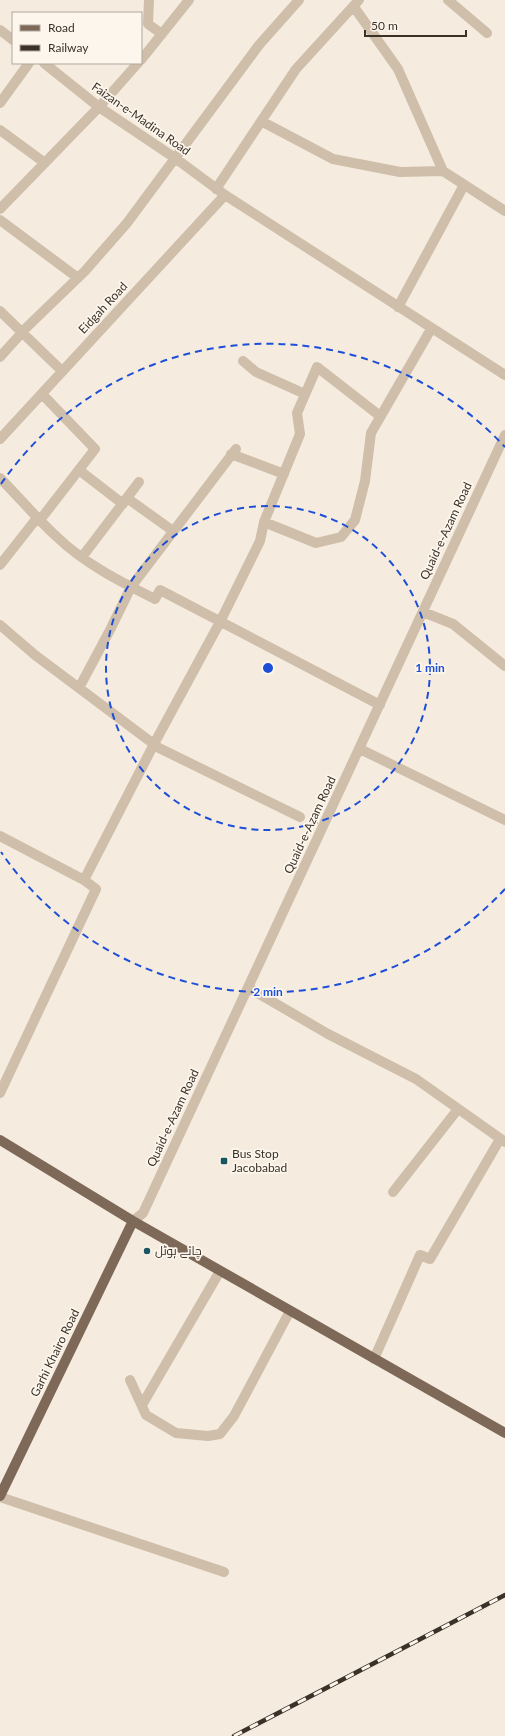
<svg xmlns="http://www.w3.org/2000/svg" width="505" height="1736" font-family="Lato,Cairo,sans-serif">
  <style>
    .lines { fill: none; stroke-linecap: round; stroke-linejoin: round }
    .minor { stroke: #cfbea9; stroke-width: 10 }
    .major { stroke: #7e6959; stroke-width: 10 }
    .rail-casing { stroke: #3b3129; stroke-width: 4.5 }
    .rail { stroke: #fcf6ec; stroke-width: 3; stroke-dasharray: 9; stroke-linecap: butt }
    .ring { fill: none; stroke: #1d4ed8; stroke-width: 2; stroke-dasharray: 7 5 }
    .poi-dot { fill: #1a5661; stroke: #fcf6ec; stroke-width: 1.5 }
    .labels { text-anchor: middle; stroke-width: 3.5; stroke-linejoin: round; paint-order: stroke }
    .street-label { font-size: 12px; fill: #3b3129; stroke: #fcf6ec }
    .poi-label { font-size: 12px; fill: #3b3129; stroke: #fcf6ec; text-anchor: start }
    .centre { fill: #1d4ed8; stroke: #fcf6ec; stroke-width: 2 }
    .ring-label { font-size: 12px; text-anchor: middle; font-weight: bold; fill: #1d4ed8; stroke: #fcf6ec; stroke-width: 3.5; stroke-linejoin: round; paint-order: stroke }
  </style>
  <rect width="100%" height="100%" fill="#f5ecdf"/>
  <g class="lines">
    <path class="minor" d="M149,0l-1,24 14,10
      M448,0l39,33
      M354,7l44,62 45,102 62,40
      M0,30l13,10
      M141,60l48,-60
      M44,63l55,44 76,51 50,37 280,180
      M0,103l29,-40
      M261,121l72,38 67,13 43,-1
      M0,130l45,33
      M216,189l80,-120 63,-69
      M0,209l99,-102 39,-44
      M0,220l78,58
      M398,307l66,-122
      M0,311l62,60
      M0,357l27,-30 58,-56 42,-48 132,-178 40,-45
      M243,361l13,11 49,22
      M0,439l225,-244
      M231,454l53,20
      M79,470l44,34
      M0,478c19,19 37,41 57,59 28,27 64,45 98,62l5,-9 220,115
      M127,498l46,33
      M40,520l55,-71 -53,-55
      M264,522l52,21 25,-6 14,-17 10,-39 6,-48 60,-104
      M82,557l57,-75
      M0,565l37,-47
      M423,612l30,12 52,42
      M0,625l35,30 124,93 141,69
      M79,688l32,-60 20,-41 105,-138
      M360,749l145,71
      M0,836l84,44 12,9 -96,204
      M84,880l70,-136 66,-122 40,-81 4,-19 36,-88 -3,-21 20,-46 63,49
      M249,988l79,46 88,45 89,63
      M393,1192l65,-83
      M133,1221l10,-8 362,-778
      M374,1359l46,-104 10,4 70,-120
      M130,1380l16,35 30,18 32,3 12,-2 14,-18 56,-105
      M142,1405l78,-134
      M0,1497l224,75"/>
    <path class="major" d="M0,1140l133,81 372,212
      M0,1496l133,-275"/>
    <g class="rail-casing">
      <path id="rail" d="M234,1736l271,-141"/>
    </g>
    <use href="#rail" class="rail"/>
  </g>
  <g class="ring">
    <circle cx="268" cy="668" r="162"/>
    <path d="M505 889A324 324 0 0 1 1 852M1 484A324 324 0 0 1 505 447"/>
  </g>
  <g class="poi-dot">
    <rect x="220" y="1157" width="8" height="8" rx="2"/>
    <circle cx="147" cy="1251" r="4"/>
  </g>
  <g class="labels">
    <g class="street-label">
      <text transform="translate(141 119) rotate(35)" y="4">Faizan-e-Madina Road</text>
      <text transform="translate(103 308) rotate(-47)" y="4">Eidgah Road</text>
      <text transform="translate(446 531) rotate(-65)" y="4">Quaid-e-Azam Road</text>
      <text transform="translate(310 825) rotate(-65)" y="4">Quaid-e-Azam Road</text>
      <text transform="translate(173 1118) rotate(-65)" y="4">Quaid-e-Azam Road</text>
      <text transform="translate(55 1353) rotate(-64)" y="4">Garhi Khairo Road</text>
    </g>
    <g class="poi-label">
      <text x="232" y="1158">Bus Stop<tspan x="232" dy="14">Jacobabad</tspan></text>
      <text x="155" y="1255">چائے ہوٹل</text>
    </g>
  </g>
  <circle cx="268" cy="668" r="6" class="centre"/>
  <g class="ring-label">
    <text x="430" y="672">1 min</text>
    <text x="268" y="996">2 min</text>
  </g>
  <rect x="12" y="12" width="130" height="52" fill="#fcf6ec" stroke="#afa79e"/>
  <rect x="20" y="25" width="20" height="6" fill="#7e6959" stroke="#afa79e"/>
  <text x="48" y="32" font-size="12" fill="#3b3129">Road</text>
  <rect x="20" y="45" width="20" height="6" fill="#3b3129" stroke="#afa79e"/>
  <text x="48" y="52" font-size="12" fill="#3b3129">Railway</text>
  <path d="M365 30v6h101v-6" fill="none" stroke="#3b3129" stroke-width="2"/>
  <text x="371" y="30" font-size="12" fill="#3b3129" stroke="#fcf6ec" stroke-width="3" paint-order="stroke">50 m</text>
</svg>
